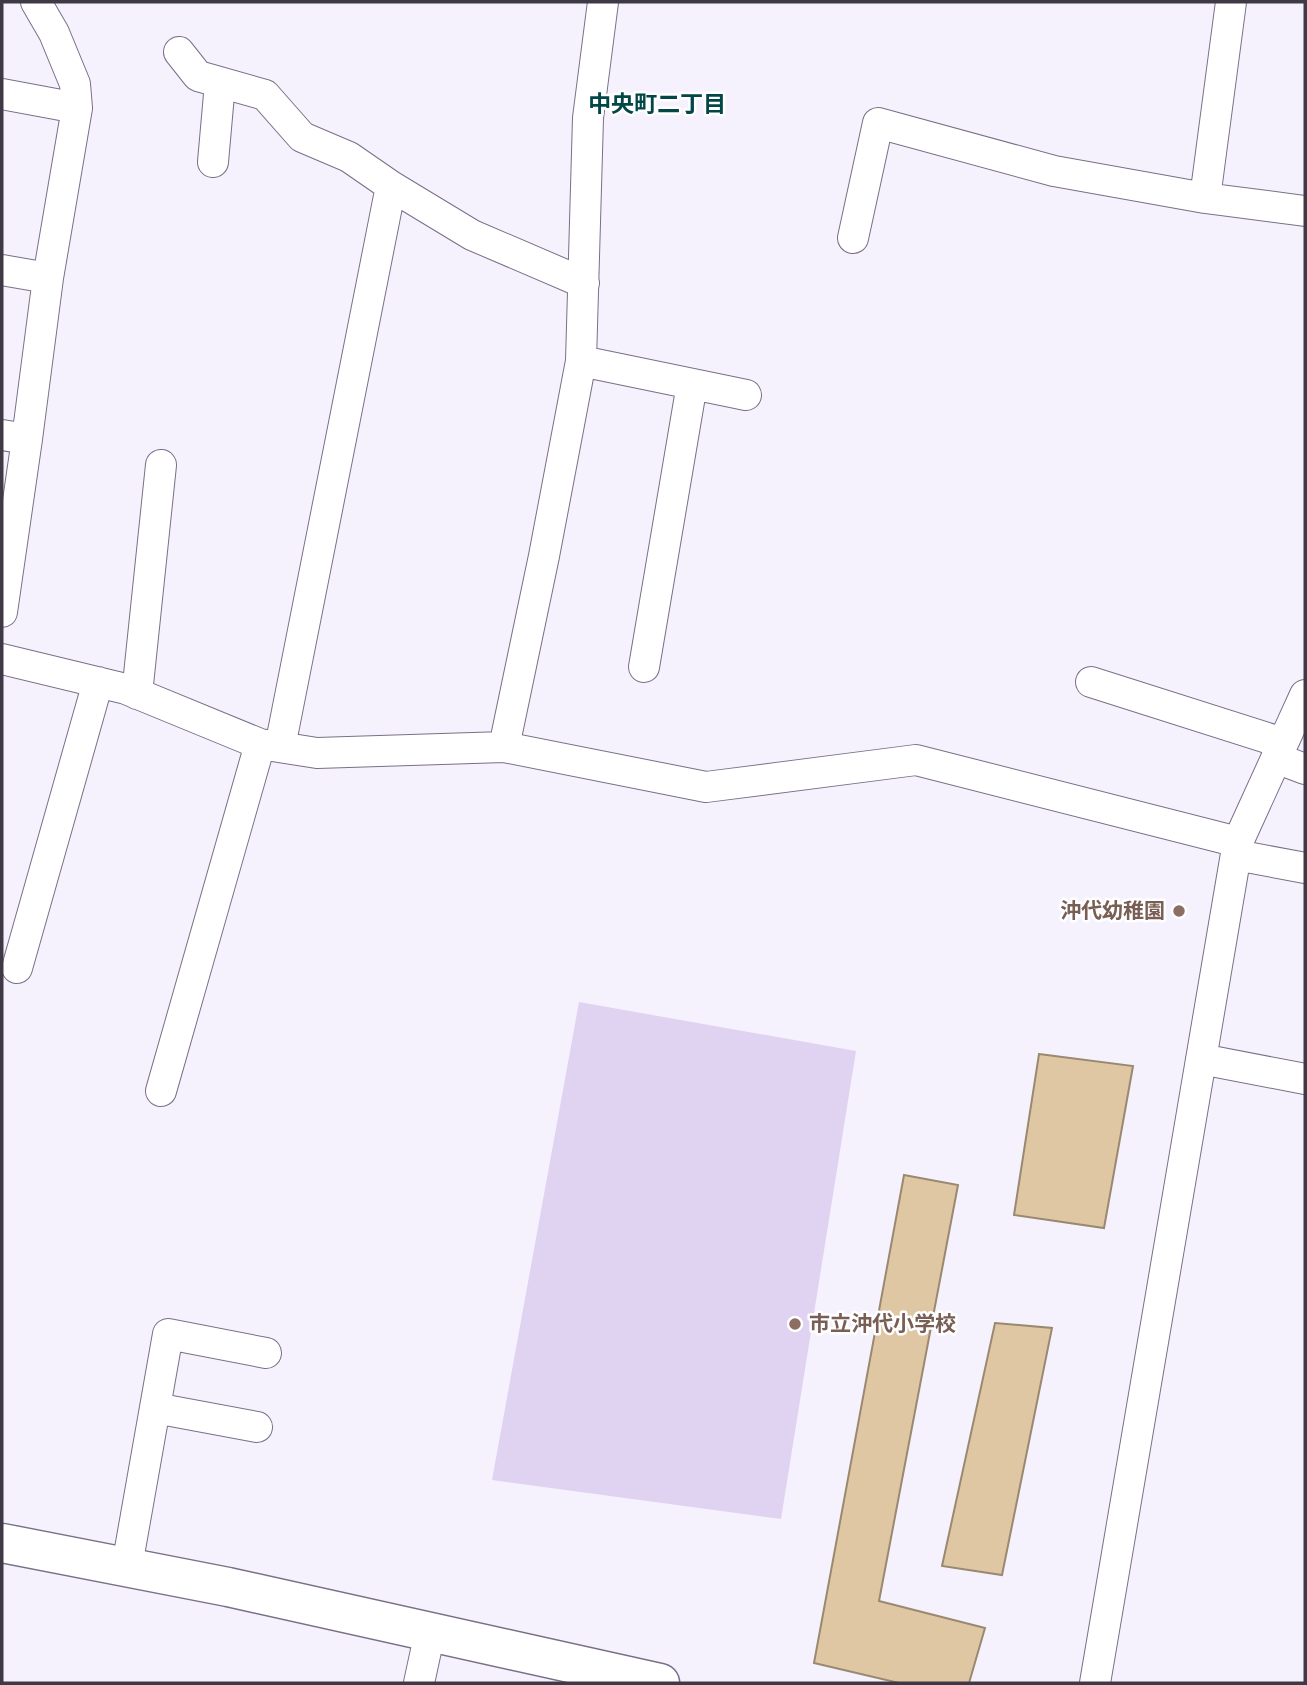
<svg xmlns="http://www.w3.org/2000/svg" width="1307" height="1685" font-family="'DM Sans','Noto Sans JP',sans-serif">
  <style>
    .green { fill: #e0d3f1 }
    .building { fill: #e0c7a4; stroke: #998970; stroke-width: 2 }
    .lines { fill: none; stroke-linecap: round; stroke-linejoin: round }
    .minor-casing { stroke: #7a6f88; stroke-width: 32 }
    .tertiary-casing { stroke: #7a6f88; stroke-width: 41 }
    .minor { stroke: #fff; stroke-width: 30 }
    .tertiary { stroke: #fff; stroke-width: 38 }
    .education-dot { fill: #8d6e63; stroke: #fff; stroke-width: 2.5 }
    .labels { text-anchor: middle; stroke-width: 5; stroke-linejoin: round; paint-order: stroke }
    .education-label { font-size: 21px; font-weight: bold; fill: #785e54; stroke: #fff; text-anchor: end }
    .neighbourhood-label { font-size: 23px; font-weight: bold; fill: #024647; stroke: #fff }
  </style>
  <rect width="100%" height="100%" fill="#f6f2fd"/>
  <path class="green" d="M579,1002l277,49 -75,468 -289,-39z"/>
  <path class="building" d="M1039,1054l94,12 -29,162 -90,-13z
    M904,1175l54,10 -79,416 106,27 -16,55h-70l-85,-20z
    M995,1323l57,5 -50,247 -60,-9z"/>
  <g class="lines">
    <g class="minor-casing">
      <path id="minor" d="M36,2l18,31 21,51 2,24
        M179,52l19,24 67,19 37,42 47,20 42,29 81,49 112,48
        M2,94l75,14 -29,170 -21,161 -25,173
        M213,162l7,-79
        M1205,198l26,-196
        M853,238l25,-115 176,48 151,27 100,13
        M2,270l46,8
        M581,361l165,34
        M2,435l25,4
        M2,659l124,30 134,55 57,9 187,-6 202,40 210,-27 322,82
        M644,667l48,-283
        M1091,682l192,61
        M137,694l24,-229
        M280,747l111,-561
        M504,747l40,-191 37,-195 7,-243 15,-116
        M1276,758l29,11
        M1236,855l69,13
        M17,968l81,-286
        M1201,1059l104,20
        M161,1091l99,-347
        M155,1408l102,19
        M127,1566l41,-232 98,19
        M419,1683l11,-51
        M1095,1683l143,-841 67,-147"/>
    </g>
    <g class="tertiary-casing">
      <path id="tertiary" d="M2,1543l226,44 432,96"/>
    </g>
    <use href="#minor" class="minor"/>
    <use href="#tertiary" class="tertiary"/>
  </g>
  <g class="education-dot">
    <circle cx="1179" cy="911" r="7"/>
    <circle cx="795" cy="1324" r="7"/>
  </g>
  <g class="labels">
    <g class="education-label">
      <text x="1165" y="918">沖代幼稚園</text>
      <text x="809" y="1331" text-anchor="start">市立沖代小学校</text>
    </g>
    <g class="neighbourhood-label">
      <text x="657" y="112">中央町二丁目</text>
    </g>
  </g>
  <rect width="1307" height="1685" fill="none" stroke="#3e3945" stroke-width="7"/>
</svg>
